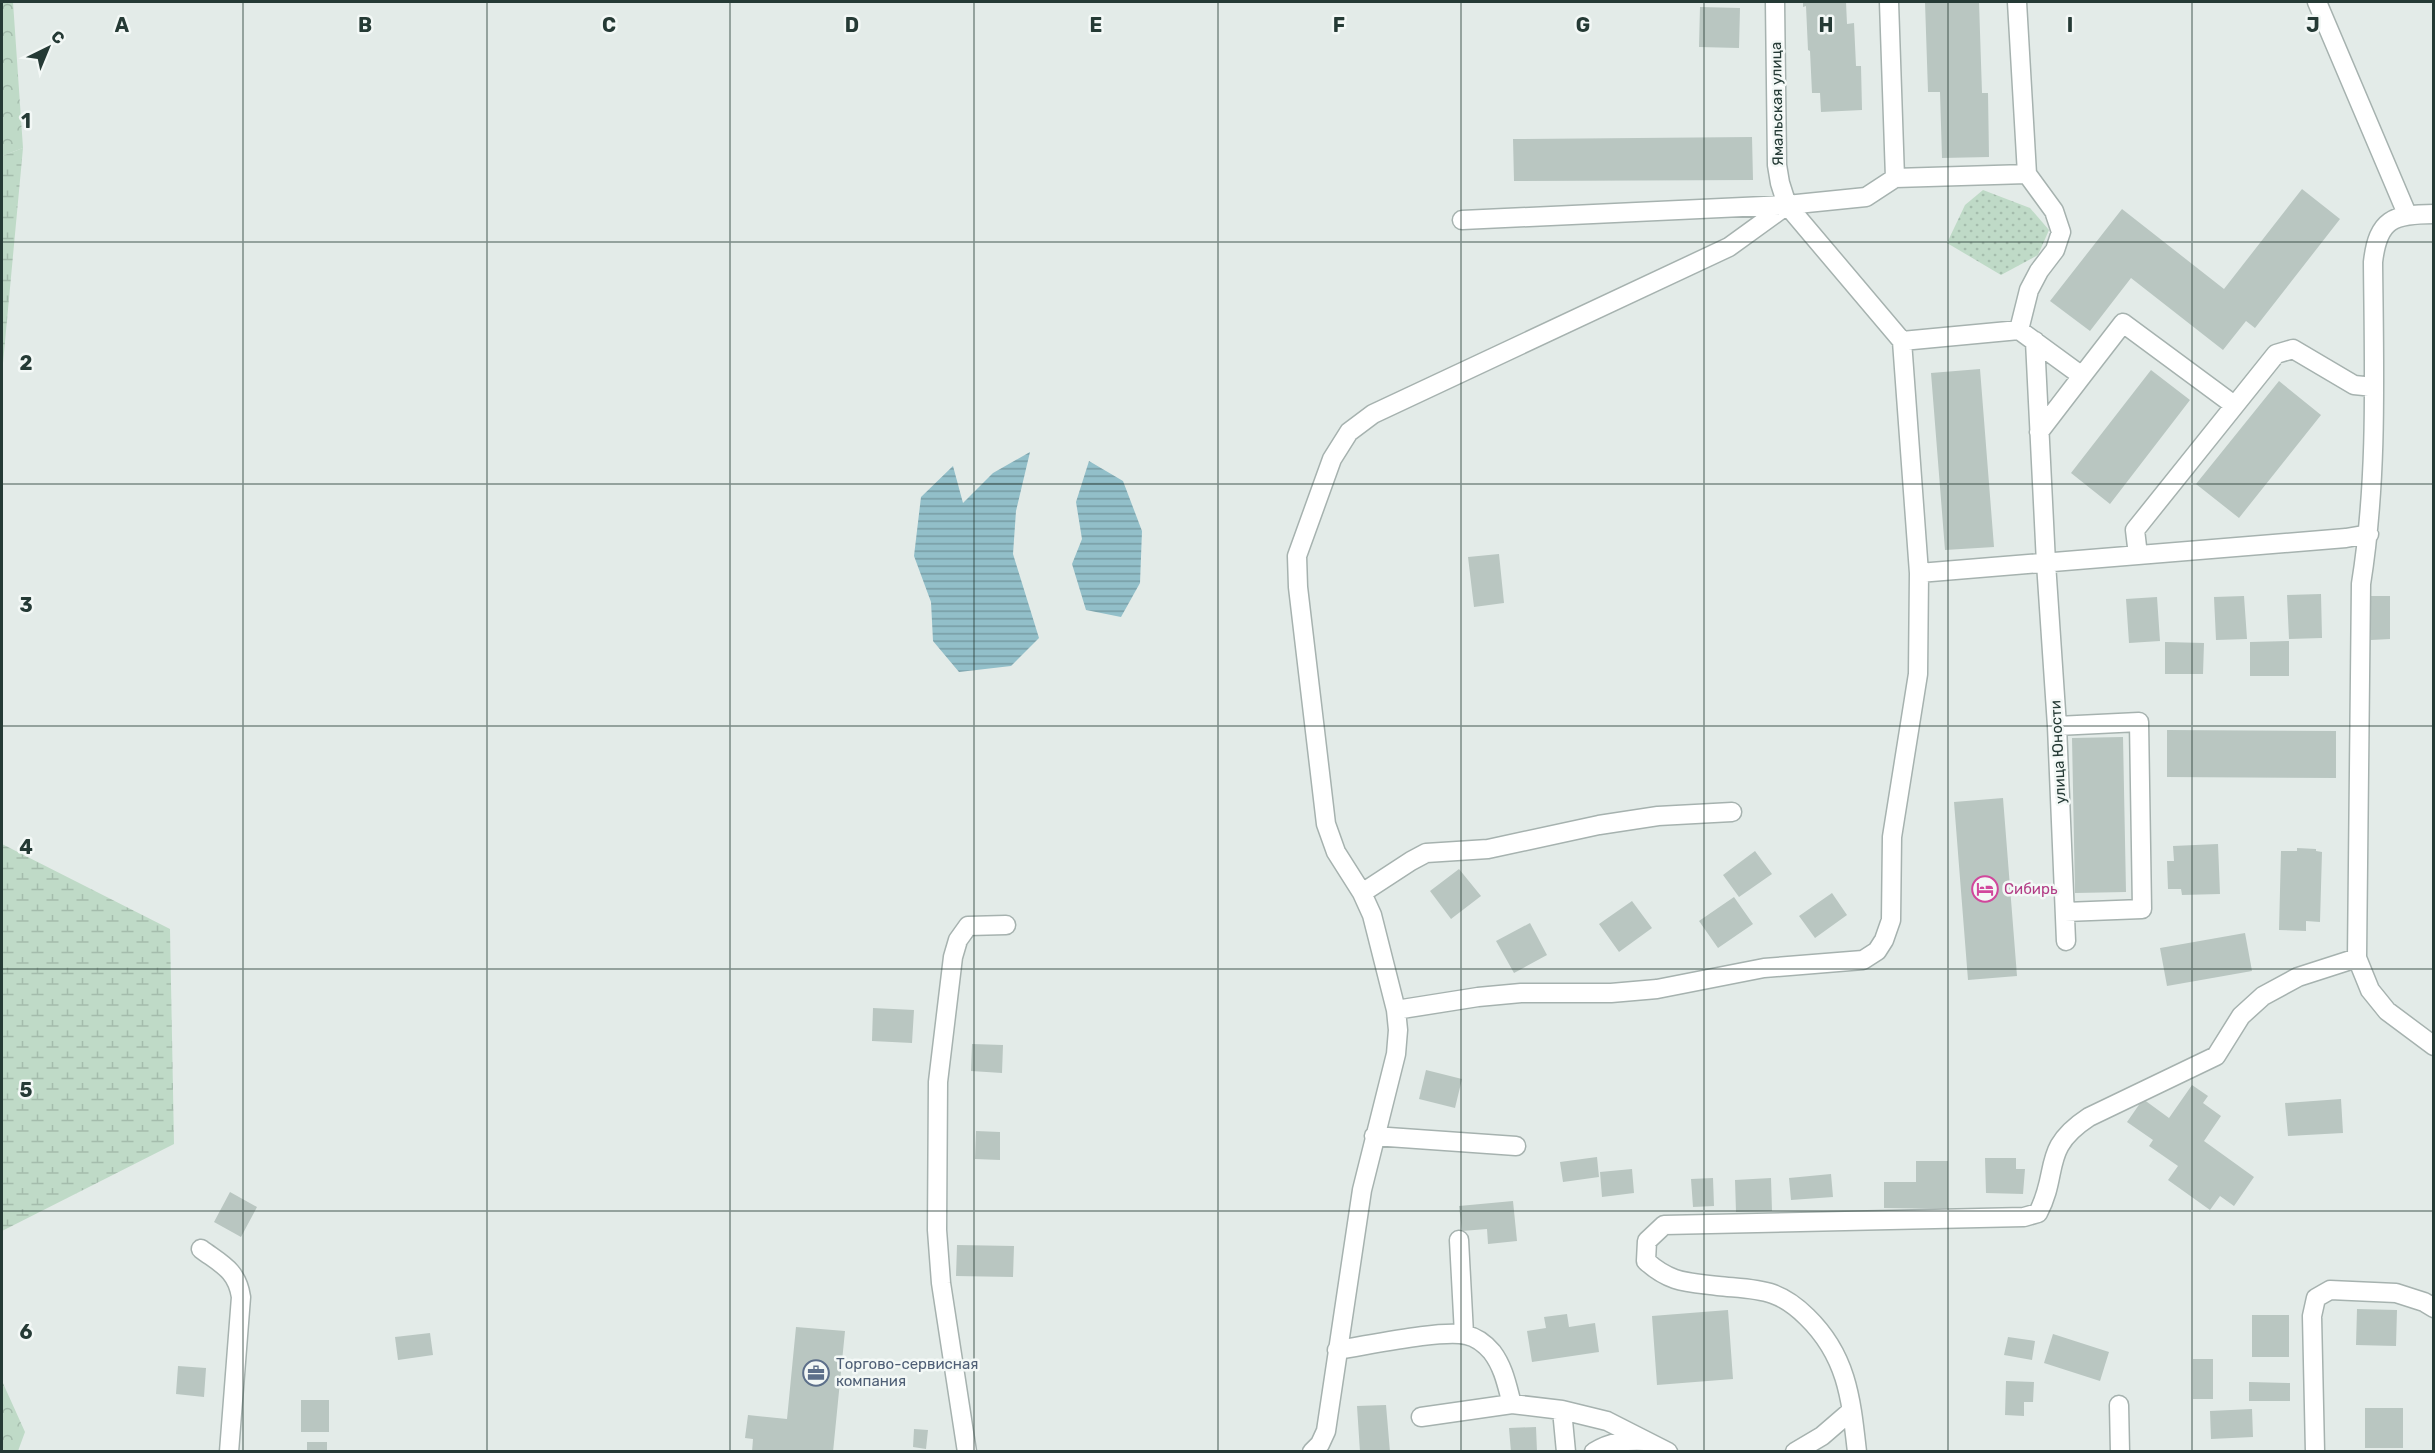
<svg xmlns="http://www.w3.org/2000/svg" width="2435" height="1453" font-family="Rubik,sans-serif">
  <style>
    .grass { fill: url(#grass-dots) }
    .forest { fill: url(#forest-crowns) }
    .wetland { fill: url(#wetland-marsh) }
    .water { fill: url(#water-rules) }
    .building { fill: #b9c6c1 }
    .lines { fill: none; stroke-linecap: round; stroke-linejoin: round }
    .minor-casing { stroke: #a6b2af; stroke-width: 21 }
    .minor { stroke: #fff; stroke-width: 18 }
    .grid { fill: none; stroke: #253a35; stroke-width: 1.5; stroke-opacity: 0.55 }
    .labels { text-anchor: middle; stroke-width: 5; stroke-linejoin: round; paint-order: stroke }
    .street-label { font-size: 15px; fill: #253a35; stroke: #f3f8f6 }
    .hotel-label { font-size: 15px; fill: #b23c85; stroke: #f3f8f6; text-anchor: start }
    .service-label { font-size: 15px; fill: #4e5e75; stroke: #f3f8f6; text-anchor: start }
    .grid-label { font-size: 20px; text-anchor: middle; font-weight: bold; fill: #253a35; stroke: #f3f8f6; stroke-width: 5; stroke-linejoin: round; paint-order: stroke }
  </style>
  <defs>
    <pattern id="grass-dots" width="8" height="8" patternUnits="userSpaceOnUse" patternTransform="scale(1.5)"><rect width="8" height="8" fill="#bfdac7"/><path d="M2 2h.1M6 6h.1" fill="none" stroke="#a4bcac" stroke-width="1.8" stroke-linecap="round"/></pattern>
    <pattern id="forest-crowns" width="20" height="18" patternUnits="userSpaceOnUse" patternTransform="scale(1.5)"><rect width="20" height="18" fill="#bfdac7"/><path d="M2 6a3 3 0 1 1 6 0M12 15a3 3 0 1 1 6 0" fill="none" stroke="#a4bcac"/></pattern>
    <pattern id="wetland-marsh" width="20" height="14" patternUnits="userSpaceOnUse" patternTransform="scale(1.5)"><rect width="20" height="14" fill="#bfdac7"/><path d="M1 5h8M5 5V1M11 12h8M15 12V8" fill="none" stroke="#a4bcac"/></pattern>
    <pattern id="water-rules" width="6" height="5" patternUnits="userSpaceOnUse" patternTransform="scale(1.5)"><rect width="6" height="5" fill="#92bfc9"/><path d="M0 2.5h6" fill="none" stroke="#779ca4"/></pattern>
  </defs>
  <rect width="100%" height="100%" fill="#e3ebe8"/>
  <path class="grass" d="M1983,190l47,18 19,22 -11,25 -37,20 -54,-32 18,-38z"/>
  <path class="forest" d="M2,2h11l10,146 -21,8z
    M2,1381l23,51 -7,19h-16z"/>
  <path class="wetland" d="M23,148l-21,226v-218z
    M2,844l168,85 4,215 -172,87z"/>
  <path class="water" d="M1030,452l-14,59 -3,43 26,84 -28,28 -52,6 -26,-31 -2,-39 -17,-46 7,-59 32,-31 10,37 30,-30z
    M1089,461l34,20 19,50 -2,52 -19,34 -35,-7 -14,-46 10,-25 -6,-37z"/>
  <path class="building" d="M1803,2h43l1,22 7,-1 2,43h5l1,44 -41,2 -1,-19h-8l-2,-42 -2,-1 -2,-44 -3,1z
    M1925,2h54l3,91h6l1,64 -47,1 -2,-66h-12z
    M1700,7l40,1 -1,40 -40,-1z
    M1752,137l1,43 -239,1 -1,-42z
    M2302,189l38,30 -85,109 -9,-7 -23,29 -92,-72 -41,53 -40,-30 72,-92 102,80z
    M1980,369l14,178 -49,3 -14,-177z
    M2151,370l39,30 -80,104 -39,-31z
    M2279,381l42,34 -82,103 -43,-34z
    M1499,554l5,49 -30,4 -6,-50z
    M2321,594l1,44 -33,1 -2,-44z
    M2244,596l3,43 -31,1 -2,-43z
    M2371,596h19v43l-19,1z
    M2157,597l3,44 -31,2 -3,-44z
    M2289,641v35h-39v-34z
    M2165,642l39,1 -1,31h-38z
    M2167,730l169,1v47l-169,-1z
    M2123,737l3,155 -51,1 -3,-155z
    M2003,798l14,178 -49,4 -14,-178z
    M2218,844l2,50 -38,1 -1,-6h-13l-1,-28h7l-1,-15z
    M2297,848l19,1v2l6,1 -2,70 -14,-1v10l-27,-1 2,-79h16z
    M1755,851l17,23 -33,23 -16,-22z
    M1459,869l22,27 -30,23 -21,-28z
    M1832,893l15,22 -32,23 -16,-22z
    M1734,897l19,27 -35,24 -19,-27z
    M1632,901l20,27 -33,24 -20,-28z
    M1530,923l17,32 -33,18 -18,-32z
    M2245,933l7,38 -85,15 -7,-38z
    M873,1008l41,2 -2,33 -40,-2z
    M972,1044l31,1 -1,28 -31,-2z
    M1426,1070l36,9 -7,29 -36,-9z
    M2192,1085l16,11 -5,7 18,13 -17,25 50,36 -20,29 -14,-10 -10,14 -42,-30 10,-14 -29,-20 4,-6 -26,-18 16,-23 26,19z
    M2341,1099l2,34 -55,3 -3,-33z
    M976,1131l24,1v28l-25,-1z
    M1597,1157l2,20 -36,5 -3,-20z
    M1985,1158h31v11h9l-2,25 -37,-1z
    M1916,1161h32v48l-64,-1v-26h32z
    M1632,1169l2,24 -32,4 -2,-25z
    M1831,1174l2,23 -42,3 -2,-22z
    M1713,1178l1,28 -21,1 -2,-28z
    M1771,1178l1,33 -36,1 -1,-32z
    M230,1192l27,15 -16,30 -27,-15z
    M1513,1201l4,40 -29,3 -1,-15 -25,2 -3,-25z
    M957,1245l57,1 -1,31 -57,-1z
    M2357,1309l40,1 -1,36 -40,-1z
    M1728,1310l5,69 -76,6 -5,-69z
    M1567,1314l2,13 26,-4 4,29 -67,10 -5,-31 19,-3 -2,-11z
    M2252,1315h37v42h-37z
    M796,1327l49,4 -12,121h-81l1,-13 -8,-1 3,-23 39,4z
    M430,1333l3,22 -35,5 -3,-23z
    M2053,1334l56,18 -9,29 -56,-18z
    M2008,1337l27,4 -3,19 -28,-5z
    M2193,1359h20v40h-20z
    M178,1366l28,2 -2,29 -28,-3z
    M2006,1381l28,1 -1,20h-9v14l-19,-1z
    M2249,1382l41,1v18h-41z
    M301,1400h28v32h-28z
    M1386,1405l4,47h-30l-3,-46z
    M2365,1408h38v40h-38z
    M2252,1409l1,28 -42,2 -1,-28z
    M1536,1427l1,25h-26l-2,-24z
    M914,1429l14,1 -2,19 -13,-2z
    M307,1442h20v10h-20z"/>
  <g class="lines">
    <g class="minor-casing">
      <path id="minor" d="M2017,2l10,172 27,37 7,21 -6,18 -16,21 -10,19 -10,40
        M2317,2l90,212
        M1895,178l132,-4
        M2434,214c-41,0 -56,5 -61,48 1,107 5,216 -12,322l-4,374 13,32 17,21 47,35
        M1462,220l325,-15 79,-8 29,-19 -6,-176
        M1902,341l117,-11 63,46 41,-53 111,82
        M2035,341l11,222 11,163 9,215
        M2039,432l43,-56
        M2138,555l-3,-25 141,-176 17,-5 61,36 20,2
        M1919,573l427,-35 23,-4
        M2057,726l82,-4 3,187 -77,3
        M1362,893l49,-32 15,-8 62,-4 111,-24 59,-9 74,-4
        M1396,1010l82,-13 43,-4h90l46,-4 107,-21 99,-8 14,-9 7,-11 7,-20 1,-83 26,-163 1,-101 -17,-232 -115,-136 -7,-22 -3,-18 -2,-163
        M1374,1136l142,10
        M1459,1240l5,94
        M201,1249c20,15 36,21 40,48l-12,155
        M1337,1350c28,-4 106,-21 129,-15 10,2 20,10 26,17 12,16 15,34 20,52l50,6
        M2119,1405l1,47
        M1421,1417l91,-13
        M967,1452l-26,-169 -4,-53 1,-148 15,-125 5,-17 10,-14 38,-1
        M1312,1452l8,-8 6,-13 36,-241 34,-136 2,-24 -2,-20 -24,-95 -10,-22 -26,-41 -10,-28 -28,-237 -1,-31 35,-97 17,-27 24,-18 356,-167 58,-42
        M1566,1452l-4,-42 45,11 61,31
        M1594,1452c17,-10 31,-12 51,-11
        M1795,1452l27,-16 29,-25
        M1857,1452c-6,-54 -10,-96 -50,-135 -10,-10 -20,-18 -34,-23 -17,-6 -38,-6 -55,-8 -31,-4 -48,-3 -72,-25l1,-20 17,-16 360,-8 14,-4c22,-42 2,-64 51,-96l127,-61 25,-40 22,-20 35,-19 59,-19
        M2315,1452l-3,-136 4,-18 14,-8 66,3 28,9 10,6"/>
    </g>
    <use href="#minor" class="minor"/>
  </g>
  <path class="grid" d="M243,2v1450M487,2v1450M730,2v1450M974,2v1450M1218,2v1450M1461,2v1450M1704,2v1450M1948,2v1450M2192,2v1450M2,242h2432M2,484h2432M2,726h2432M2,969h2432M2,1211h2432"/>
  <defs>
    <g id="hotel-ring" transform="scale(1.35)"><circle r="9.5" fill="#f3f8f6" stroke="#d1479c" stroke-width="1.5"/><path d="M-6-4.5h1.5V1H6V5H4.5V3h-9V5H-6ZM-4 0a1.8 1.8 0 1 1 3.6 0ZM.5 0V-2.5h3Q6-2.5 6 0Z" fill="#d1479c"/></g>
    <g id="office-ring" transform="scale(1.35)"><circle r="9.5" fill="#f3f8f6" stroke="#5c6f8a" stroke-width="1.5"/><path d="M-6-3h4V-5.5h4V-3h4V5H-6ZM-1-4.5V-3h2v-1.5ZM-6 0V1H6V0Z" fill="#5c6f8a"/></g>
  </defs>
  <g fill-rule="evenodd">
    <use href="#hotel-ring" x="1985" y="889"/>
    <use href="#office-ring" x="816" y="1373"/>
  </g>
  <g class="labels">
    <g class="street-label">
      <text transform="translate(1777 104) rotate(-91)" y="5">Ямальская улица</text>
      <text transform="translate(2058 752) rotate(-93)" y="5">улица Юности</text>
    </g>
    <g class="hotel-label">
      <text x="2004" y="894">Сибирь</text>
    </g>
    <g class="service-label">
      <text x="836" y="1369">Торгово-сервисная<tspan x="836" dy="17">компания</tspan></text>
    </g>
  </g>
  <g class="grid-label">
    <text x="122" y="32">A</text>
    <text x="365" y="32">B</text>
    <text x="609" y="32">C</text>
    <text x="852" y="32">D</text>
    <text x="1096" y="32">E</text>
    <text x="1339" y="32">F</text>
    <text x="1583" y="32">G</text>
    <text x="1826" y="32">H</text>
    <text x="2070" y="32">I</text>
    <text x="2313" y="32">J</text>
    <text x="26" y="128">1</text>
    <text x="26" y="370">2</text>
    <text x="26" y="612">3</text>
    <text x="26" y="854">4</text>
    <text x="26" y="1097">5</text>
    <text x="26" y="1339">6</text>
  </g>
  <rect width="2435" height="1453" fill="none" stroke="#253a35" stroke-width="6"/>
  <g transform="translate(48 48) rotate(43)" stroke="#f3f8f6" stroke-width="4.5" paint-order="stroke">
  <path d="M0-4.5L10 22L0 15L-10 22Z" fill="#253a35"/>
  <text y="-9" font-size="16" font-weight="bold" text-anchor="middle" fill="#253a35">С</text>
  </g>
</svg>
